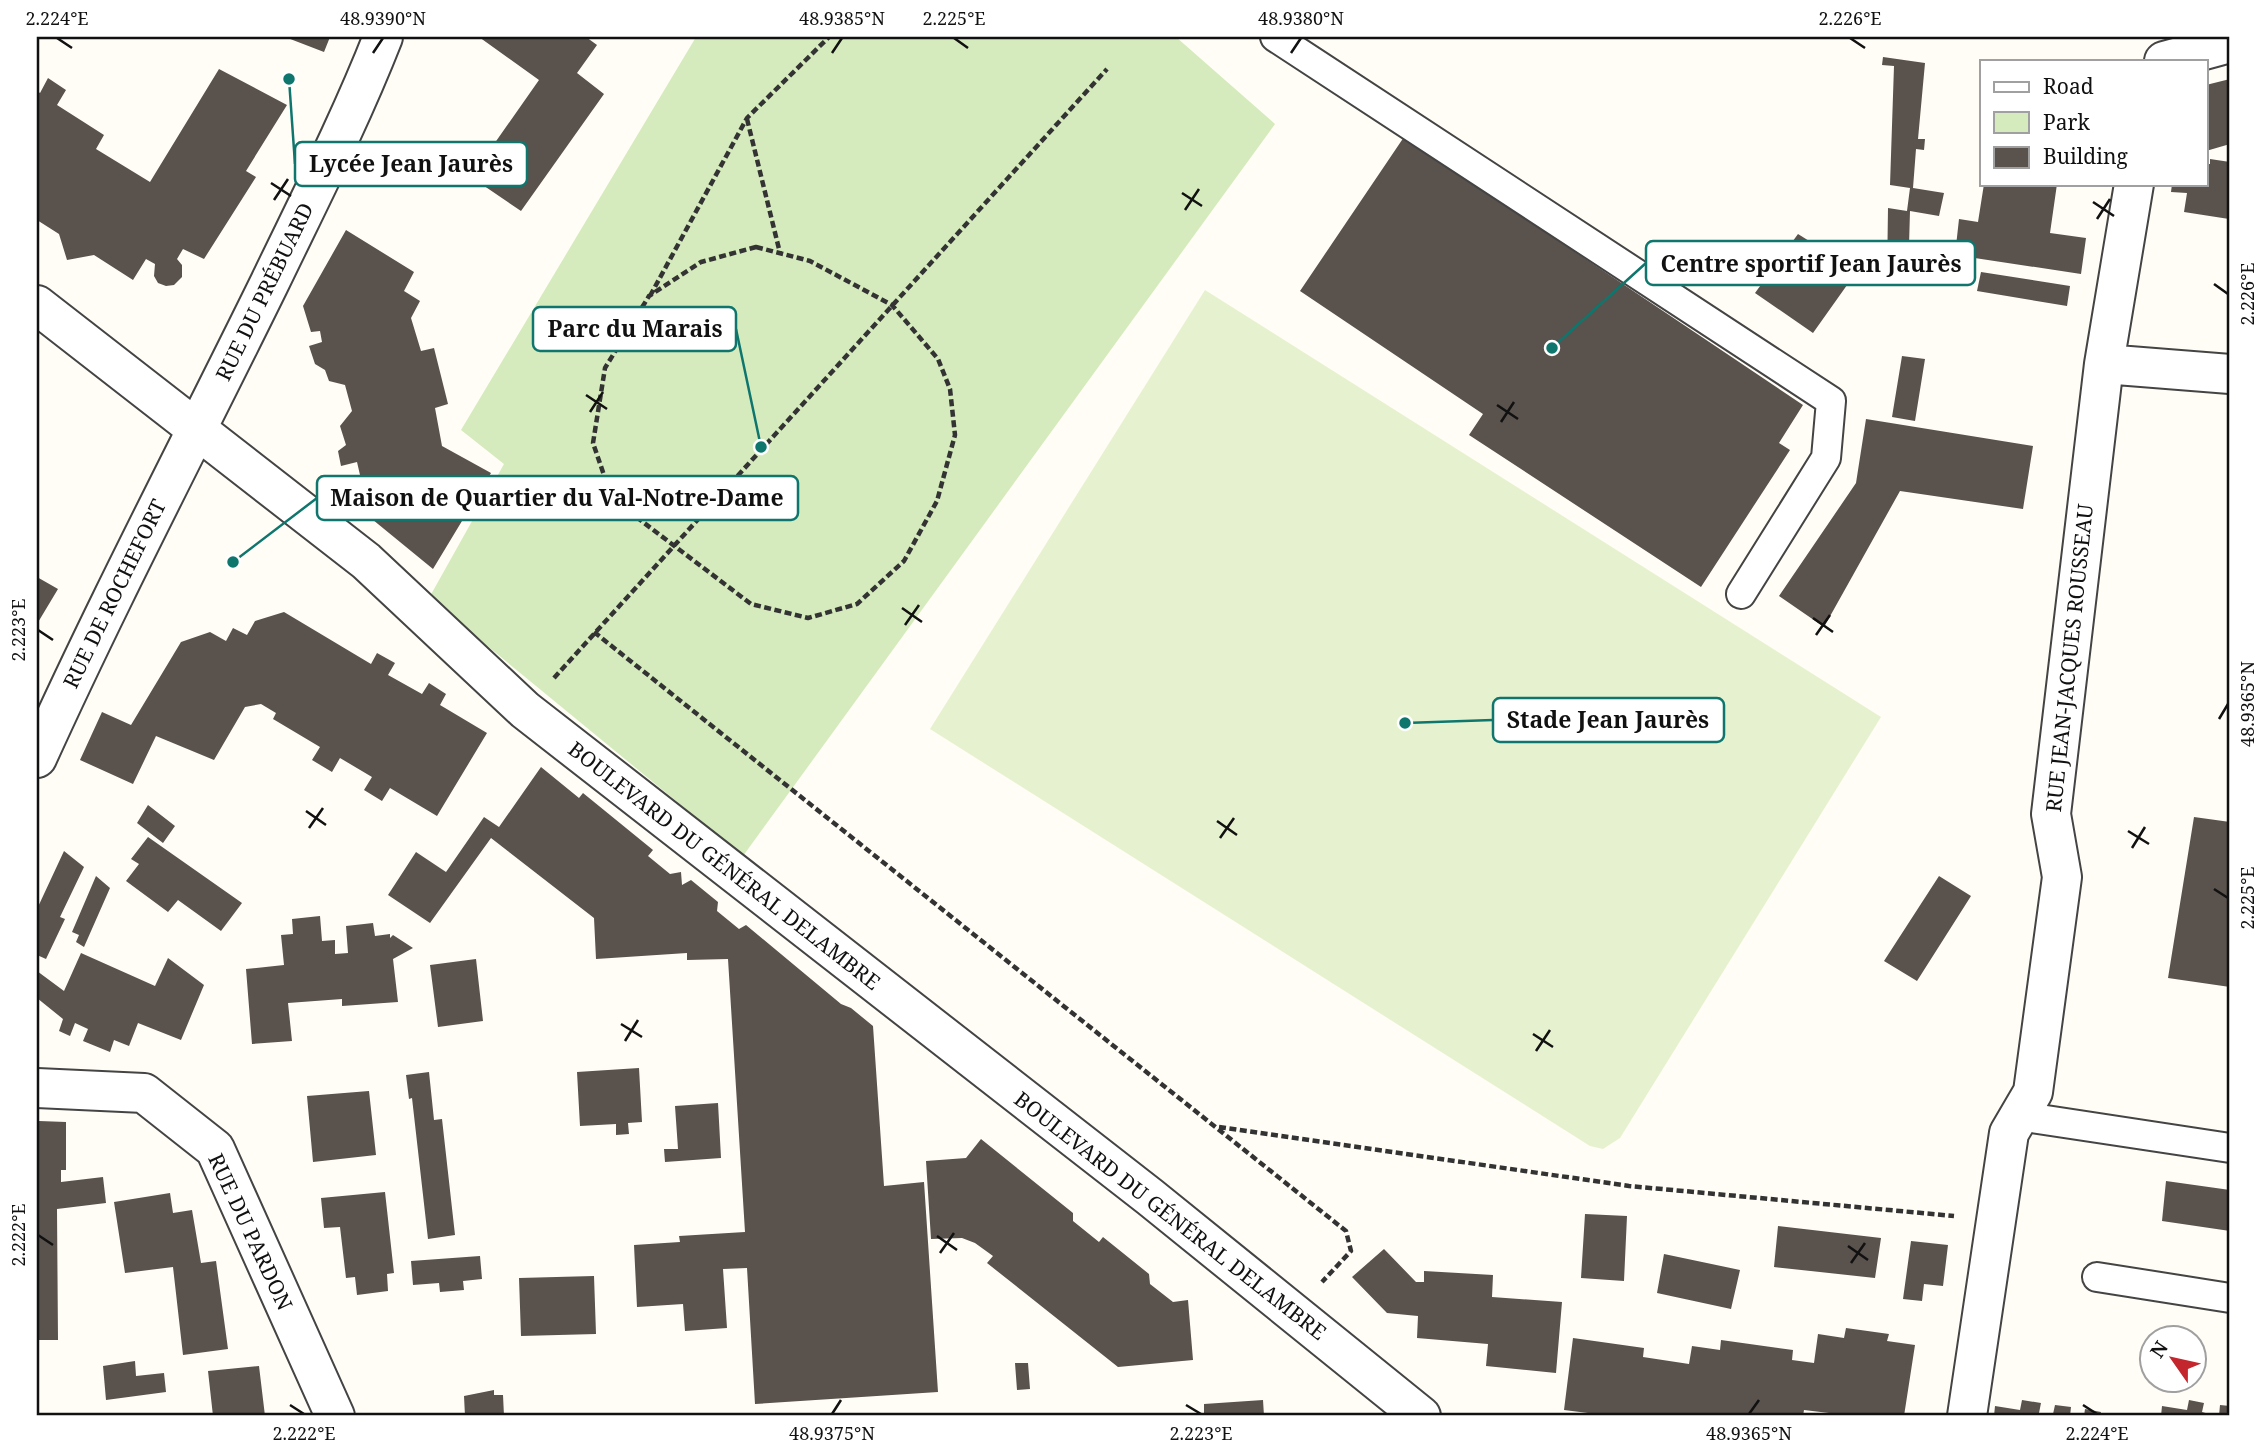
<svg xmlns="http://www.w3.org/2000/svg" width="2267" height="1453" font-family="'Noto Serif',serif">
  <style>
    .green { fill: #d5ebbd }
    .pitch { fill: #e6f2cf }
    .building { fill: #5a524d }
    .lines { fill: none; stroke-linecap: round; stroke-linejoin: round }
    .service-casing { stroke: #444; stroke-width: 32 }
    .minor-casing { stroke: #444; stroke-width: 42 }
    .path { stroke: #333; stroke-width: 4.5; stroke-dasharray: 7 3.5; stroke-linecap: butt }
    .service { stroke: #fff; stroke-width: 28 }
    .minor { stroke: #fff; stroke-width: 38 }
    .ticks { fill: none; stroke: #111; stroke-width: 2.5 }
    .labels { text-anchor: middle; stroke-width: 7; stroke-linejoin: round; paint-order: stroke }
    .street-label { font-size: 21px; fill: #111; stroke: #fff }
    .leader { fill: none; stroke: #0f766e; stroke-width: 2.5 }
    .callout-dot { fill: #0f766e; stroke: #fff; stroke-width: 2.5 }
    .callout { fill: #fff; stroke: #0f766e; stroke-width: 2.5 }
    .callout-label { font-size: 23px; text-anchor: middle; font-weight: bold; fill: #111 }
    .neatline { fill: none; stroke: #111; stroke-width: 2.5 }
    .ticks-label { font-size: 18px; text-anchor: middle; fill: #111 }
  </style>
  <rect width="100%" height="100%" fill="#fffdf5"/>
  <path class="green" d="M696,37h480l99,87 -532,732 -314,-258 75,-134 -43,-34z"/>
  <path class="pitch" d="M1205,290l676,427 -261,421 -17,11 -13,-3 -660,-417z"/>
  <path class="building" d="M285,37h45l-6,15z
    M479,37h107l11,8 -20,28 27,21 -83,117 -50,-34 68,-97z
    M1883,57l42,6 -7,76h7l-1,11 -8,-1 -3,39 31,5 -5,23 -29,-5 -2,70 -21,-3 1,-70 19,3 3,-23 -20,-3 4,-119 -12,-1z
    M219,69l68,36 -41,66 10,6 -52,82 -21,-10 -6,10 5,6v12l-8,8 -8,1 -8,-3 -4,-7 1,-12 -9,-5 -13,21 -39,-25 -27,5 -8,-26 -22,-14v-129l3,2 8,-15 18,12 -9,15 47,30 -8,14 54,33z
    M2230,79v65l-24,7v-66z
    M1404,137l399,268 -24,38 11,7 -89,137 -232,-152 14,-21 -183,-123z
    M2210,159l20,3 -1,57 -45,-7 3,-19 -16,-1 1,-8h34v-20h4z
    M1984,184h73l-7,49 36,5 -5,36 -126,-19 4,-36 19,3z
    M346,230l68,42 -10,19 16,10 -9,17 10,33 13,-3 14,56 -13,4 7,38 49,27 -58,96 -77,-63 -6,-28 10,-3 -3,-13 -16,4 -3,-15 8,-6 -6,-19 12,-15 -7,-26 -16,-4 -4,-11 -10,-6 -6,-18 13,-4 -2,-11 -9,1 -8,-26z
    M1798,234l59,37 -44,62 -58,-40z
    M1981,272l89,14 -3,20 -90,-15z
    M1902,356l23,3 -10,62 -23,-4z
    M1866,419l167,27 -10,63 -123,-18 -76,136 -45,-31 77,-113z
    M37,577l21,12 -21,35z
    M284,612l87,52 6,-11 18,10 -7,12 34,19 7,-11 17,11 -6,11 47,28 -50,83 -47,-28 -8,13 -18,-11 8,-13 -32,-19 -8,14 -20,-12 8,-13 -47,-28 3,-6 -15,-9 -16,3 -31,53 -58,-24 -23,48 -53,-24 22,-48 29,13 50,-83 29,-10 16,9 7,-13 14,7 8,-14z
    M541,767l38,31 4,-5 70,57 -5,6 22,18 11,-2 1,13 9,-5 27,22 -1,9 22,18 7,-4 95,79 10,4 22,18 11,160 40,-4 14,210 -183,12 -8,-136 -24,1 4,59 -42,3 -2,-27 -46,3 -3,-62 46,-3 -1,-6 66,-4 -17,-273 -41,1v-7l-91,6 -2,-41 -103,-80 -61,85 -42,-28 28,-43 30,20 38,-55 15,10z
    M148,805l27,21 -12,17 -26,-20z
    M2194,817l36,5v165l-62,-9z
    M148,837l94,66 -21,28 -43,-31 -10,12 -42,-31 13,-17 -8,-5z
    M64,851l20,16 -24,50 5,2 -19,40 -9,-4v-46z
    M96,876l14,12 -26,59 -8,-5 3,-7 -7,-3z
    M1939,876l32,20 -54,85 -33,-20z
    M320,916l2,25 13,-1v14l13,-1 -2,-27 27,-3 2,13 15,-2v4l3,-3 20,13 -20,11 5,43 -56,4v-7l-54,4 4,38 -40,3 -6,-75 38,-4 -3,-30 12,-1 -1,-15z
    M81,953l74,33 13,-28 36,27 -23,55 -43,-17 -9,23 -15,-6 -4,12 -27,-11 5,-12 -13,-6 -5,13 -11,-5 4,-12 -26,-21v-27l27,20z
    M476,959l7,62 -45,6 -8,-62z
    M639,1068l3,54 -14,1 1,11 -13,1v-11l-36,2 -3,-54z
    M429,1072l5,48 8,-1 13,116 -27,4 -16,-141 -3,1 -3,-24z
    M369,1091l7,64 -63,7 -6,-66z
    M718,1103l3,55 -56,4 -1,-13h14l-3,-43z
    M39,1121l27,1v48h-5v12l42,-5 3,26 -49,6 1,131h-21z
    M981,1139l92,74v8l26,21 4,-5 46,37 1,10 23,18 15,-2 5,60 -75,7 -131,-104 6,-7 -18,-13 -13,-5 -31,1 -5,-78 40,-3z
    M2166,1181l64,9v41l-68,-10z
    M385,1192l9,81 -7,1 1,17 -31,4 -2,-18 -9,1 -6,-51 -16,1 -3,-30z
    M170,1193l3,20 19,-3 9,53 15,-2 12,88 -45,6 -10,-88 -48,6 -11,-71z
    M1585,1214l42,2 -3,65 -43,-3z
    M1778,1226l103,12 -6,40 -101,-11z
    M1911,1241l37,4 -5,41 -19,-2 -2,17 -19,-2z
    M1384,1249l32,33h8v-11l69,4 -1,22 70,5 -6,71 -70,-7 2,-22 -71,-6 1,-22 -31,-3 -35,-36z
    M1664,1254l76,16 -9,39 -74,-16z
    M480,1256l2,23 -19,2 1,9 -24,2 -1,-9 -26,2 -2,-24z
    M594,1276l2,58 -75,2 -2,-58z
    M1846,1328l43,6 -2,7 28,4 -11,71h-76l1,-3 -25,-3 -1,6h-191l-48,-6 9,-72 71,10 -1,9 46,7 3,-18 28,4 1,-10 72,10 -1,10 22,3 4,-29 26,4z
    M135,1361l1,15 28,-3 2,19 -60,8 -3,-34z
    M1015,1363h13l2,26 -13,1z
    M259,1366l6,50h-52l-5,-45z
    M494,1390v5h9l1,21h-39l-1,-20z
    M1263,1400l1,16h-60v-12z
    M2022,1400l19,3 -2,10 14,1 2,-9 16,2 -1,9h-76l1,-10 25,4z
    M2189,1400l15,3 -2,9 14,4h-55l1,-10 25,4z
    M2220,1405l10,1v10h-11z
    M2085,1409l16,3 -1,4h-16z"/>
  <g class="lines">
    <g class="service-casing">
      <path id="service" d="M1275,37l556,364 -5,57 -85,136
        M2019,1116l211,32
        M2097,1277l133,21"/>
    </g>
    <g class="minor-casing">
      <path id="minor" d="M2164,61l66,-18
        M37,305l329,256 159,149 625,487 271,219
        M2104,364l126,10
        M37,758c73,-161 155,-317 233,-476 39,-81 80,-161 113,-245
        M37,1088l107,5 71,56 120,267
        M1967,1416l42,-283 24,-41 29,-215 -11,-63 53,-450 30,-180"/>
    </g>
    <path class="path" d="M747,119l33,134
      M756,247l54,14 82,44 46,54 12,30 5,46 -18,66 -33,60 -47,43 -49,14 -57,-14 -124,-94 -21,-29 -13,-38 12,-75 44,-72 52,-34z
      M650,296l97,-178 82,-81
      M594,632l752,599 5,20 -29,31
      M554,678l553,-609
      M1219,1127l410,59 325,30"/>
    <use href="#service" class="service"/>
    <use href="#minor" class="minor"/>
  </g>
  <path class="ticks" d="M57,38l15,10M954,38l14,10M1850,38l15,10M373,53l10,-15M832,53l10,-15M1291,53l10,-15M271,183l20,13M1182,193l20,13M274,200l14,-21M2093,202l21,14M1185,210l14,-21M2097,219l13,-20M2214,284l14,10M586,395l21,14M1497,405l21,14M590,412l13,-20M1501,422l13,-20M902,608l20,14M1813,618l20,14M905,625l14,-20M38,630l15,10M1816,635l14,-20M2219,719l9,-15M306,811l20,14M1217,821l20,14M309,828l14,-20M2128,831l21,13M1220,838l14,-20M2132,848l13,-21M2214,889l14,9M621,1024l21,13M1533,1034l20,13M625,1041l13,-21M1536,1051l14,-21M38,1235l15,10M937,1236l20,14M1848,1246l20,14M940,1253l14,-20M1851,1263l14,-20M290,1405l14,9M1186,1405l15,9M2083,1405l14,9M832,1414l9,-14M1749,1414l10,-14"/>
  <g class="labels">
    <g class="street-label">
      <text transform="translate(265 292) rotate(-64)" y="7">RUE DU PRÉBUARD</text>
      <text transform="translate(115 594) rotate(-64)" y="7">RUE DE ROCHEFORT</text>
      <text transform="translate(2070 658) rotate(-84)" y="7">RUE JEAN-JACQUES ROUSSEAU</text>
      <text transform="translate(724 866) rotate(38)" y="7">BOULEVARD DU GÉNÉRAL DELAMBRE</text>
      <text transform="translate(1170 1216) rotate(38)" y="7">BOULEVARD DU GÉNÉRAL DELAMBRE</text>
      <text transform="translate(250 1232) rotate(65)" y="7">RUE DU PARDON</text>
    </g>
  </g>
  <path class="leader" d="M289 79L295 164M1552 348L1646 263M761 447L736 329M233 562L317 498M1405 723L1493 720"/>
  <g class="callout-dot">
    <circle cx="289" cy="79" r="7"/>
    <circle cx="1552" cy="348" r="7"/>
    <circle cx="761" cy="447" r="7"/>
    <circle cx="233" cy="562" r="7"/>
    <circle cx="1405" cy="723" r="7"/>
  </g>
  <g class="callout">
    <rect x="295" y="142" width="232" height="44" rx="7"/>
    <rect x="1646" y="241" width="329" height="44" rx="7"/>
    <rect x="533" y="307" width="203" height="44" rx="7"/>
    <rect x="317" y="476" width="481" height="44" rx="7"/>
    <rect x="1493" y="698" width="231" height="44" rx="7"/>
  </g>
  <g class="callout-label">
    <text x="411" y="172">Lycée Jean Jaurès</text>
    <text x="1811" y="272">Centre sportif Jean Jaurès</text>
    <text x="635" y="337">Parc du Marais</text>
    <text x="557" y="506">Maison de Quartier du Val-Notre-Dame</text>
    <text x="1608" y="728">Stade Jean Jaurès</text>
  </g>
  <rect width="2267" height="1453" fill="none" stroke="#ffffff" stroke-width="77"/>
  <rect x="1980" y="60" width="228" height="126" fill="#ffffff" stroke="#a0a0a0" stroke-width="2"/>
  <rect x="1994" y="82" width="35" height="10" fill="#ffffff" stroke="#a0a0a0" stroke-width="2"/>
  <text x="2043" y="94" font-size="21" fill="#111111">Road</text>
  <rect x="1994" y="112" width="35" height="21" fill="#d5ebbd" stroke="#a0a0a0" stroke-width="2"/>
  <text x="2043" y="130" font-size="21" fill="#111111">Park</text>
  <rect x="1994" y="147" width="35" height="21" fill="#5a524d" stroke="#a0a0a0" stroke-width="2"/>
  <text x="2043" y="164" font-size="21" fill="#111111">Building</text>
  <g transform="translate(2173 1359) rotate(304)"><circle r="33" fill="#ffffff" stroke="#a0a0a0" stroke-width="2"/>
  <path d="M0-5L12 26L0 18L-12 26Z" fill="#c4262e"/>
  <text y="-10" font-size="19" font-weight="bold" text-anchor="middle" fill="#111111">N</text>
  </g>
  <rect x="38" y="38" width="2190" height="1376" class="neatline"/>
  <g class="ticks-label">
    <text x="57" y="25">2.224°E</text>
    <text x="383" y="25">48.9390°N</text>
    <text x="842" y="25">48.9385°N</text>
    <text x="954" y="25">2.225°E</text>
    <text x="1301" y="25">48.9380°N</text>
    <text x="1850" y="25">2.226°E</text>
    <text transform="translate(2248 294) rotate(-90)" y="6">2.226°E</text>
    <text transform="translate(19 630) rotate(-90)" y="6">2.223°E</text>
    <text transform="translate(2248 704) rotate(-90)" y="6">48.9365°N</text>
    <text transform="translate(2248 898) rotate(-90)" y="6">2.225°E</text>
    <text transform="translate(19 1235) rotate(-90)" y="6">2.222°E</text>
    <text x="304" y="1440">2.222°E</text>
    <text x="832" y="1440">48.9375°N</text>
    <text x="1201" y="1440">2.223°E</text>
    <text x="1749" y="1440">48.9365°N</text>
    <text x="2097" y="1440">2.224°E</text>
  </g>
</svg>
